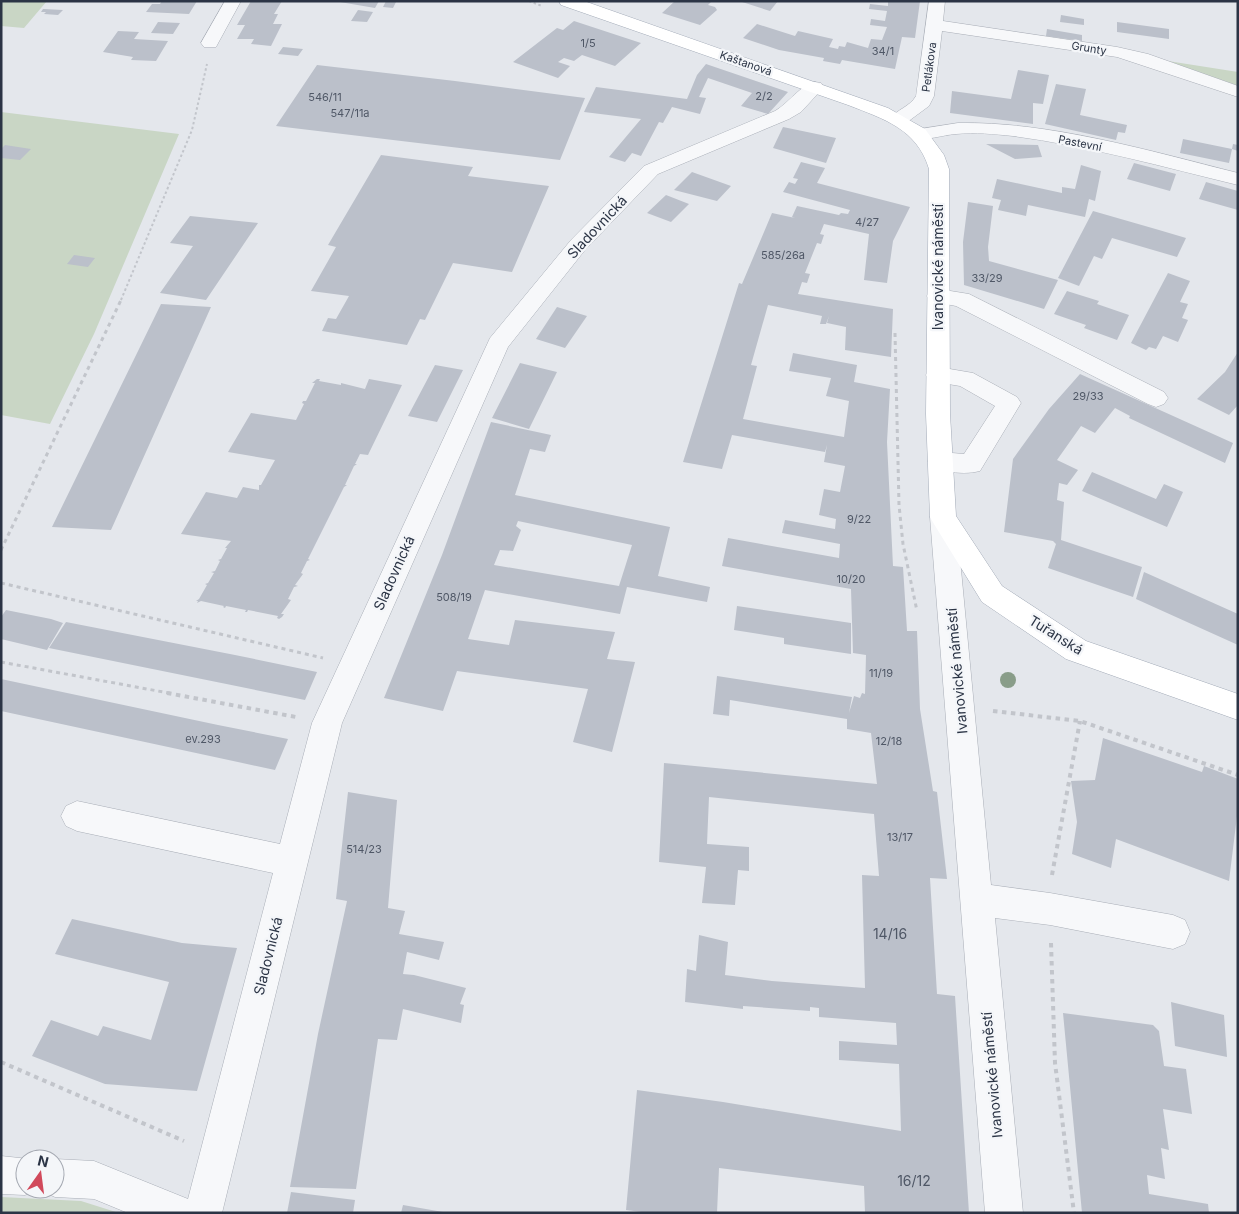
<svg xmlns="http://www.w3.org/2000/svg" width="1239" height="1214" font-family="Inter,sans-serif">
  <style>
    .green { fill: #c9d6c5 }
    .building { fill: #bbc0ca; fill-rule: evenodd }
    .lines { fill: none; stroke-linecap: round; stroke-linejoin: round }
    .minor-casing { stroke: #a9aeb7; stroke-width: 1 }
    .major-casing { stroke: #a3abb8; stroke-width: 1 }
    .path-far2 { stroke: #c2c5cb; stroke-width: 2; stroke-dasharray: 2.5 2.5; stroke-linecap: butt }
    .path-far1 { stroke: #c2c5cb; stroke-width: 3; stroke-dasharray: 4 4; stroke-linecap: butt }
    .path { stroke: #c2c5cb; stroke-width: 4; stroke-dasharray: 4.5 4.5; stroke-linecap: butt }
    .minor { fill: #f7f8fa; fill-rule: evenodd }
    .major { fill: #fff; fill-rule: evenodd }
    .tree { fill: #899d89 }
    .labels { text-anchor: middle; stroke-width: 4.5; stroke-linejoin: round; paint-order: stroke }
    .number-label { font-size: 11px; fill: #4f5766 }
    .far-street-label { font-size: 11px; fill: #2b3445; stroke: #f4f6f9 }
    .street-label { font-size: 14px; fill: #2b3445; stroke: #f4f6f9 }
    .near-number-label { font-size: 14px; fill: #4f5766 }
  </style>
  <rect width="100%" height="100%" fill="#e4e7ec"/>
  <path class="green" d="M1,1h46l-23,27 -23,-2z
    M1168,61l70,11v14z
    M1,112l178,22 -85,200 -44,90 -49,-9z
    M1,1197l80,4 38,12h-118z"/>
  <path class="building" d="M162,1h35l-8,13 -43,-2 6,-8h8z
    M251,1h31l-8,13h4l-5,10h9l-11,22 -20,-2 3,-5h-17l8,-14h-8z
    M334,1h45l-4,7z
    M386,1h5l5,1 -3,6 -10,-1z
    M675,1h37l-4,4 7,2 2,3 -17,15 -38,-12z
    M739,1h39l-8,10z
    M888,1h32l-5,37 -13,-1 -7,32 -53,-9 -2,4 -17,-3 1,-3 -45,-8 -36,-12 14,-14 38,12 3,-5 35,8 -4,8 9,2 1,-3 6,1 2,-5 21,6 3,-9 11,1 5,-13 -17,-2 1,-6 14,2 2,-10 -18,-2 1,-5 18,2z
    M43,9h1l19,1 -5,5 -14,-1 2,-2h-5z
    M358,10l15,2 -6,10 -16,-1z
    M1061,15l23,4v6l-24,-3z
    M574,21l67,22 -26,23 -33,-11 -8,6 -10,-3 -6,4 12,4 -12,12 -45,-16 44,-34 6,2z
    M158,22l22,1 -7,11 -22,-1z
    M1117,22l52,7v10l-52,-7z
    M1047,29l35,6v6l-36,-5z
    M118,31l21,1 -5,7 34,2 -12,20 -25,-1 2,-3 -30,-5z
    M283,47l20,2 -5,7 -20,-2z
    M706,64l82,28 -20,22 -27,-8 11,-13 -44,-15 -9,19 7,1 -6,16 -28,-7 -9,16 -4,-1 -18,34 -9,-3 -7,9 -16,-5 32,-38 -57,-7 12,-25 91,12 10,-24z
    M317,65l138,16 130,17 -25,62 -284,-34z
    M1018,70l31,5 -6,29 -10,-1v21l-83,-11 2,-22 59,8z
    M1056,84l30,5 -6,26 47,10 -2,8 -7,-1 -2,8 -71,-16z
    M783,127l53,11 -10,25 -53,-15z
    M1183,139l49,10 1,-5 5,1v6l-6,-2 -3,14 -49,-10z
    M986,144l52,1 4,12 -27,2z
    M5,145l26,4 -11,11 -19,-2v-9z
    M381,155l92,12 -5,9 81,10 -37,86 -59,-9 -28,57 -5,-1 -13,26 -85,-14 6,-13 8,1 13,-23 -38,-5 25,-44 -8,-2z
    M801,162l24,6 -8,15 93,24 -17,34 -6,42 -23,-3 5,-46 -45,-10 -4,10 4,1 -3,9 -4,-1 -12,30 5,1 -3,9 -5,-1 -4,12 95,15 -2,48 -46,-7 1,-23 -19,-4 2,-7 -3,8h-6l2,-8 -54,-11 -17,60 6,1 -14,53 101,18 5,-36 -23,-5 5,-18 -42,-7 4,-18 64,12 -3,17 36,7 -3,53 6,124 10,1 4,64h10l3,78 13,82 4,1 10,87 -17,-1 7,116 18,2 14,217h-104l-1,-27 -145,-18 -2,45h-68l-23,-3 11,-120 86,12 178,29 -2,-67 -60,-4v-19l58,4 -1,-22 -77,-6v-9l-9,-1v4l-67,-5v3l-58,-7 2,-33 9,2 3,-36 29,7 -3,33 47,6 93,7 -3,-113 17,1 -5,-62 -165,-17 -2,47 42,3v24l-11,-1 -3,35 -33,-2 4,-36 -47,-5 5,-99 213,21 -6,-51 -24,-4v-10l-117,-19 -1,16 -16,-2 4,-38 135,21 -3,16 5,-17 6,2 2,-5 3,1 1,-39 -13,-2 -2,-64 -129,-23 6,-28 111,20 1,-14 -58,-11 3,-13 50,9 1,-10 -17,-4 5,-26 16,3 5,-26 -21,-4 3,-17 -2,7 -93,-17 -10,34 -39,-7 56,-179 3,1 30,-71 23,5 -3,-1 5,-11 42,9 2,-2 7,1 2,-4 -67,-18 6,-10 6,2 3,-5 -5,-1z
    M1134,163l42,11 -6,17 -43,-12z
    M1081,165l20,6 -6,30 -6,-2 -4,18 -57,-12 -2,11 -28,-6 3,-10 -9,-2 5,-19 65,14v-6l13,2z
    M692,172l39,14 -14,15 -43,-11z
    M1206,182l32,9v19l-39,-11z
    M666,195l23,9 -18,18 -24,-9z
    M968,202l25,4 -5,41 1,14 69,19 -14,29 -80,-24 -1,-43z
    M1093,211l66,19 27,8 -9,19 -65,-19 -10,21 -8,-3 -15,30 -21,-8z
    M190,216l68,7 -52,77 -46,-7 33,-47 -23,-3z
    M74,255l21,3 -7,9 -21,-3z
    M1168,273l22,8 -10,21 8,2 -6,14 6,2 -10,22 -15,-6 -7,13 -7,-2 -3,3 -15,-7z
    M1067,291l32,10 -2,3 32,11 -12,25 -33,-12 2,-3 -32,-11z
    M161,304l50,3 -100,223 -59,-3z
    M557,307l30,9 -22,32 -29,-9z
    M1238,352v53l-9,10 -32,-16 28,-27z
    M520,363l37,9 -28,57 -37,-11z
    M435,365l28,5 -26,52 -29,-6z
    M1080,374l153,69 -8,20 -96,-45 1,-2 -15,-8 -20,25 -14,-7 -24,34 21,10 -11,15 -8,-2 -2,17 7,2 -3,38 81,27 -9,30 -85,-29 8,-24 -3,-3 -49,-9 9,-73 36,-50z
    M317,379h3l-1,2 22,4v-2l24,6 4,-10 33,6 -34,70 -8,-1 -5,10h2l-3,2 -9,19h2l-3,2 -36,72 2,1 -3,1 -6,12 2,1 -8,11 3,1 -4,1 -6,12 3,1 -10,14h3l-2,3 -3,2 -2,-1 1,-2 -30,-6 -1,2h-2l1,-2 -20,-4 -1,2 -2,-1 1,-1 -23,-5 -4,2 1,-2h-2l3,-2 8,-14 -2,-1 3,-1 6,-10 -3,-1 4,-1 5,-10 -2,-1 3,-1 6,-11h-2l6,-7 -50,-7 25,-42 31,6 6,-11 16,3v-5h2l14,-25 -47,-8 23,-39 45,7 8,-16 -2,-1 1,-2h3l9,-18h-3z
    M491,422l60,13 -6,17 -15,-3 -15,46 155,32 -12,49 52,11 -3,15 -80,-15 -7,27 -135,-24 -17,49 41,6 6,-25 100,12 -8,27 28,3 -23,90 -39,-10 15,-53 -131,-18 -14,40 -59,-13 58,-143zM518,521l114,24 -13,41 -125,-21 6,-15 13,1 8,-21 -5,-4z
    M1092,472l64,27 8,-15 19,8 -16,35 -85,-36z
    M1144,572l94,42v31l-102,-46z
    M737,606l114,17v31l-67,-10v-6l-50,-8z
    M6,610l45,9 12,4 -16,27 -46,-11v-22z
    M66,622l169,33 82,17 -12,28 -256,-52z
    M1,679l217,46 70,14 -13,31 -274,-59z
    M1103,738l99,34 2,-6 34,13v29l-9,73 -113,-42 -5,29 -39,-14 5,-32 -6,-41 24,-1z
    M348,792l49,8 -9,108 17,3 -6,23 45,8 -5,18 -32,-8 -4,22 11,1 52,13 -6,16 4,1 -3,18 -58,-14 -6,31 -19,-1 -22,150 -66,-2 28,-153 29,-133 -11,-2z
    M72,919l110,24 55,5 -40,143 -92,-7 -73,-28 19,-36 47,16 5,-10 48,14 18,-58 -114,-28z
    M1171,1002l53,13 3,42 -52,-11z
    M1063,1013l90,12 6,6 5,35 22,3 6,45 -29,-5 6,41 -8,-2 4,31 -18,-4 2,19 59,10 1,9h-127z
    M291,1192l64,8 -2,13h-66z
    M403,1205l40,7v1h-42z"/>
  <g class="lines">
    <g class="minor-casing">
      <path id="minor" d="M225,1h16l-25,46h-12l-3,-4z
        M929,1h16l-2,20 174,26 31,7 90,32v11l-121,-40 -175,-26 -8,65 -5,10 -23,17h-14l-2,-4c7,-10 20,-12 26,-23z
        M815,82l6,1 3,4 -23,25 -12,7 -131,55 -73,76 -77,97 -166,376 -120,490h-94l-34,-14 -39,-2 -13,-6 -1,-2h14v-30l39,2 94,38 85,-326 -196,-42 -11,-5 -5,-10 5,-10 11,-5 203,43 32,-121 178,-385 81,-98 73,-74 131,-55c14,-8 25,-26 40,-29z
        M958,123c89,-2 193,28 280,50v12c-74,-18 -149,-39 -225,-49 -19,-2 -38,-4 -57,-2 -14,1 -29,7 -42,4l-3,-4 3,-4z
        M938,289l31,5 195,98 4,6 -4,6 -8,3 -8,-3 -192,-98 -26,-5 -3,-5 3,-5z
        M938,367l35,6 44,24 4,6 -41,68c-15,4 -34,1 -49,-3l-3,-7 3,-7 9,-2 24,2 31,-48 -35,-20 -30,-5 -4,-6 4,-6z
        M943,507l9,3 4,7 35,368 59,8 123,22 12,5 5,12 -5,12 -12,5 -123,-24 -55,-7 28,295h-38l-55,-696 4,-7z
        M1,1156l28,3h-4v30h13l-13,6 -24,-1z"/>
    </g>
    <g class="major-casing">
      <path id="major" d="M559,1h25l304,107 37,21 19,26 5,14 1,245 6,102 46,70 84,55 152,53v26l-172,-61 -84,-57 -48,-78 -4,-7 -4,-103 3,-245c-12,-40 -45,-50 -81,-64l-287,-100z"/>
    </g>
    <path class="path-far2" d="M529,1l13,5
      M121,300l71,-170 15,-66"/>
    <path class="path-far1" d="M895,333l4,172 4,39 14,67
      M1,550l121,-252
      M1,583l322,75
      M1,662l173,32"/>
    <path class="path" d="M167,693l129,24
      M993,711l87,10 158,54
      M1052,875l28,-154
      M1051,943l4,120 19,150
      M1,1062l183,79"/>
    <use href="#minor" class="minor"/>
    <use href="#major" class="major"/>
  </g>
  <circle class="tree" cx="1008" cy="680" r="8"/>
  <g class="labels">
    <g class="number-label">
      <text x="588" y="47">1/5</text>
      <text x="883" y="55">34/1</text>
      <text x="764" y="100">2/2</text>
      <text x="325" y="101">546/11</text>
      <text x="350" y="117">547/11a</text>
      <text x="867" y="226">4/27</text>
      <text x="783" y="259">585/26a</text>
      <text x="987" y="282">33/29</text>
      <text x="1088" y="400">29/33</text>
      <text x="859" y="523">9/22</text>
      <text x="851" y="583">10/20</text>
      <text x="454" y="601">508/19</text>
      <text x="881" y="677">11/19</text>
      <text x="203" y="743">ev.293</text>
      <text x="889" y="745">12/18</text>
      <text x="900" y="841">13/17</text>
      <text x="364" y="853">514/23</text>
    </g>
    <g class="far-street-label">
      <text transform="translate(1089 48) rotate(9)" y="4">Grunty</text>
      <text transform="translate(746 63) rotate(19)" y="4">Kaštanová</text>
      <text transform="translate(929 67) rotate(-82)" y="4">Petlákova</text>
      <text transform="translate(1080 143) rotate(11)" y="4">Pastevní</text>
    </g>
    <g class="street-label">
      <text transform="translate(597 227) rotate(-47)" y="5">Sladovnická</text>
      <text transform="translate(938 267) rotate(-90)" y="5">Ivanovické náměstí</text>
      <text transform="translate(394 573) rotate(-66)" y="5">Sladovnická</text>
      <text transform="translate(1056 635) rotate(32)" y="5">Tuřanská</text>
      <text transform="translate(957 671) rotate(-95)" y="5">Ivanovické náměstí</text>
      <text transform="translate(268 956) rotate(-76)" y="5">Sladovnická</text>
      <text transform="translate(992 1075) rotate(-95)" y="5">Ivanovické náměstí</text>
    </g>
    <g class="near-number-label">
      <text x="890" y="939">14/16</text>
      <text x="914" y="1186">16/12</text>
    </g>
  </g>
  <rect width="1239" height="1214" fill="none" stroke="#2b3445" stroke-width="5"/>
  <g transform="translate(40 1174) rotate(14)"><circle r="24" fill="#f4f6f9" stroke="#a4a8b1"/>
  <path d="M0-4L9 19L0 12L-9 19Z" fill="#d1495b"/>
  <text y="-8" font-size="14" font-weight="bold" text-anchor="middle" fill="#2b3445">N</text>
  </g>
</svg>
